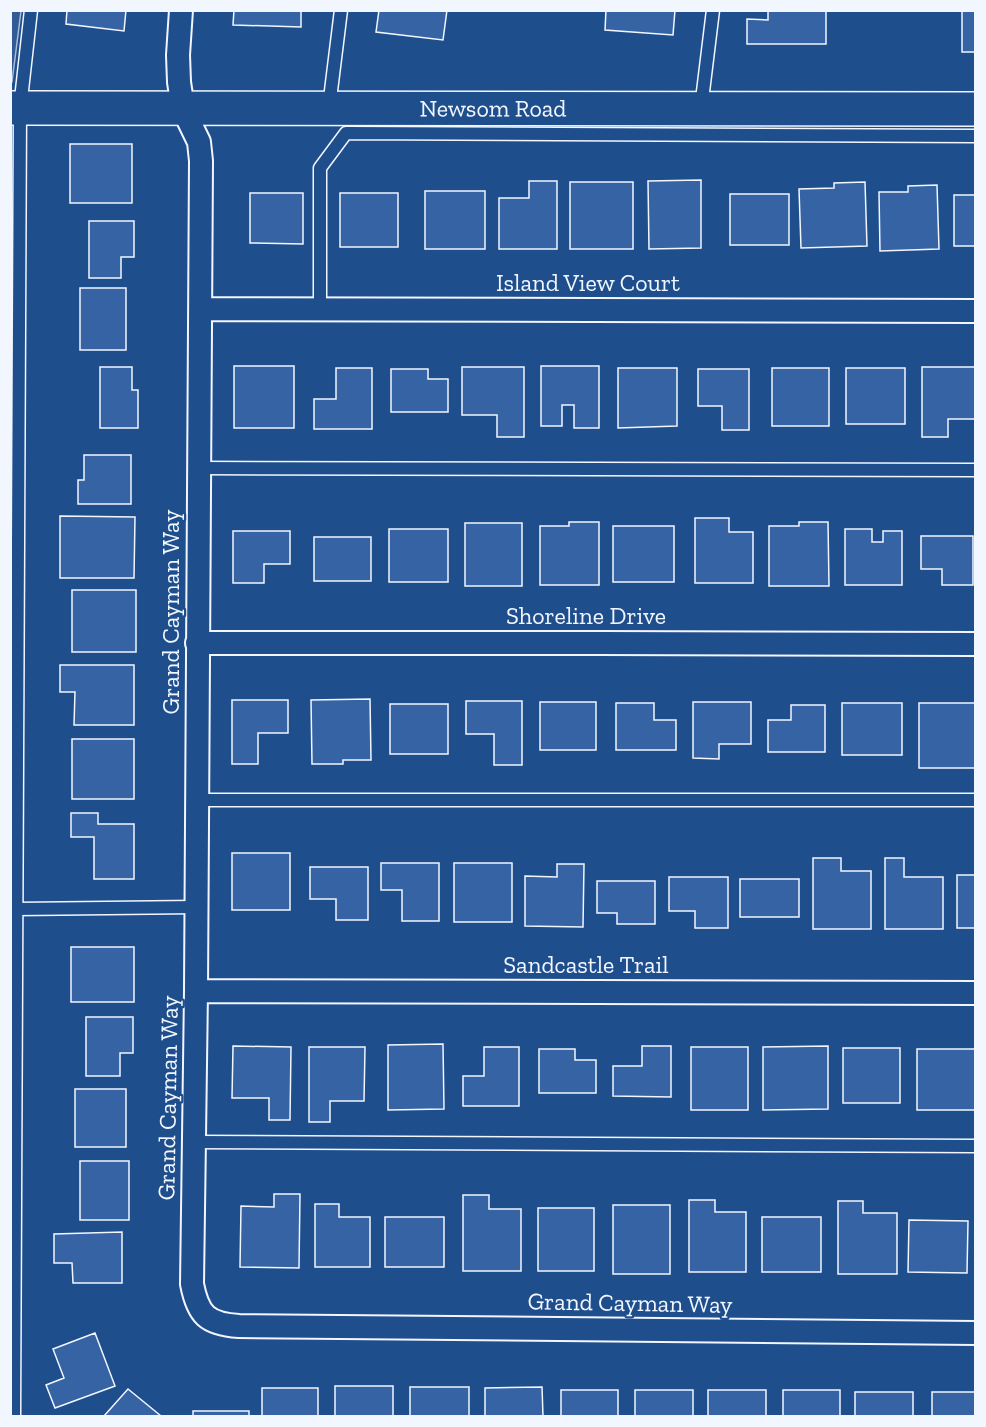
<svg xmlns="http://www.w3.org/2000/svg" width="986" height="1427" font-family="'Zilla Slab',serif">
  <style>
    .built { fill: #305b95; stroke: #a8bbd7; stroke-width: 1.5 }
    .building { fill: #3563a3; stroke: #f2f6ff; stroke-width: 1.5 }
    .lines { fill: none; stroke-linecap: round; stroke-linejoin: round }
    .lane-casing { stroke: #f2f6ff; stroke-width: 15 }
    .street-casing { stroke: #f2f6ff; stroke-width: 26 }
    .secondary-casing { stroke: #f2f6ff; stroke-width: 36 }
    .lane { stroke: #1f4e8c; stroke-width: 12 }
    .street { stroke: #1f4e8c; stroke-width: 22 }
    .secondary { stroke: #1f4e8c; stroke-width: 33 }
    .labels { text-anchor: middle; stroke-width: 4.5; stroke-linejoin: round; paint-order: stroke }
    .street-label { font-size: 24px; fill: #f2f6ff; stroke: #1f4e8c }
  </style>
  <rect width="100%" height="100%" fill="#1f4e8c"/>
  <path class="built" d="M11,10l10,1 -9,71h-2z"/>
  <path class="building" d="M67,10h59l-2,21 -58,-7z
    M234,10h67v17l-68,-2z
    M379,10h68l-4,30 -67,-8z
    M606,10h69l-2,25 -68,-5z
    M768,10h58v34h-79v-25l21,1z
    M962,10h14v42h-14z
    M70,144h62v59h-62z
    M701,180v68l-52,1 -1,-68z
    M529,181h28v68h-58v-51h30z
    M570,182h63v67h-63z
    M865,182l2,64 -66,2 -2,-59 35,-1v-5z
    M937,185l2,64 -59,2 -1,-59h29v-6z
    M425,191h60v58h-60z
    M250,193h53v51l-53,-1z
    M340,193h58v54h-58z
    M730,194h59v51h-59z
    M954,195h22v51h-22z
    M89,221h45v36h-13v21h-32z
    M80,288h46v62h-46z
    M234,366h60v62h-60z
    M541,366h58v62h-25v-23h-12v21h-21z
    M100,367h32v23h6v38h-38z
    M462,367h62v70h-27v-22h-35z
    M922,367h54v52h-28v18h-26z
    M336,368h36v61h-58v-30h22z
    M618,368h59v58l-59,2z
    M772,368h57v58h-57z
    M846,368h59v56h-59z
    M391,369h37v10h20v33h-57z
    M698,369h51v61h-27v-24h-24z
    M84,455h47v49h-53v-24h6z
    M60,516l75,1 -1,61h-74z
    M695,518h34v14h24v51h-58z
    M569,522h30v63h-59v-59h29z
    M799,522h29l1,64h-60v-60h30z
    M465,523h57v63h-57z
    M613,526h61v56h-61z
    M389,529h59v53h-59z
    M845,529h27v13h11v-11h19v54h-57z
    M233,531h57v33h-26v19h-31z
    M921,536h52v49h-31v-16h-21z
    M314,537h57v44h-57z
    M72,590h64v62h-64z
    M60,665h74v60h-60l1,-33h-15z
    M370,699l1,61h-28v4h-31l-1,-64z
    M232,700h56v33h-30v31h-26z
    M466,701h56v64h-28v-31h-28z
    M540,702h56v48h-56z
    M693,702h58v42h-32v15l-26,-1z
    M616,703h38v17h22v30h-60z
    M842,703h60v52h-60z
    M919,703h57v65h-57z
    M390,704h58v50h-58z
    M791,705h34v47h-57v-32h23z
    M72,739h62v60h-62z
    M71,813h27v11h36v55h-40v-42h-23z
    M232,853h58v57h-58z
    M813,858h28v13h30v58h-58z
    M885,858h19v19h39v52h-58z
    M381,863h58v58h-37v-31h-21z
    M454,863h58v59h-58z
    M557,864h27l-1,63 -58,-1v-50l32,1z
    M310,867h58v53h-32v-21h-26z
    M957,875h19v53h-19z
    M669,877h59v51h-33v-17h-26z
    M740,879h59v38h-59z
    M597,881h58v43h-38v-11h-20z
    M71,947h63v55h-63z
    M86,1017h47v36h-13v23h-34z
    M443,1044l1,65 -56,1v-65z
    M233,1046l58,1 -1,73h-21v-22h-37z
    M642,1046h29v51l-58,-1v-30h29z
    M828,1046v63l-65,1v-63z
    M309,1047h56l-1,54h-34v21h-21z
    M484,1047h35v59h-56v-30h21z
    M691,1047h57v63h-57z
    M843,1048h57v55h-57z
    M539,1049h36v11h21v33h-57z
    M917,1049h59v61h-59z
    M75,1089h51v58h-51z
    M80,1161h49v59h-49z
    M274,1194h26l-1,74 -59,-1 1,-61 33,1z
    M463,1195h26v14h32v62h-58z
    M689,1200h26v12h31v60h-57z
    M838,1201h25v12h34v61h-59z
    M315,1204h24v13h31v50h-55z
    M613,1205h57v69h-57z
    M538,1208h56v63h-56z
    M385,1217h59v50h-59z
    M762,1217h59v55h-59z
    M909,1220l59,1 -1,52 -59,-1z
    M122,1232v51h-49l-1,-20h-18v-29z
    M95,1333l20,53 -60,22 -9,-23 18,-7 -11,-29z
    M335,1386h58v30h-58z
    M410,1387h59v29h-59z
    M542,1387l1,29h-58v-28z
    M262,1388h56v28h-56z
    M128,1389l33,27h-57z
    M561,1390h57v26h-57z
    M635,1390h58v26h-58z
    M708,1390h58v26h-58z
    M783,1390h57v26h-57z
    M855,1392h58v24h-58z
    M932,1392h44v24h-44z
    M193,1411h56v5h-56z"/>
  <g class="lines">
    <g class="lane-casing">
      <path id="lane" d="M329,107l12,-97
        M701,108l12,-98
        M320,309v-141l26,-35 630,3
        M199,468l777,2
        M197,800h779
        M16,909l181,-2
        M194,1142l782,4
        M14,1416l6,-1308 11,-98"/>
    </g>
    <g class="street-casing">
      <path id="street" d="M181,10l-3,45 1,27 4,27 16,33 2,19 -5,830 -4,293c6,31 15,40 47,42l737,7
        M201,309l775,2
        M197,643h402l377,1
        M196,991l780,2"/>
    </g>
    <g class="secondary-casing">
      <g id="secondary">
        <path id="s1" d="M10,108l966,1"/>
      </g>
    </g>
    <use href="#lane" class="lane"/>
    <use href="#street" class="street"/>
    <use href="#secondary" class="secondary"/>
  </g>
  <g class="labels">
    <g class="street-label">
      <text dy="8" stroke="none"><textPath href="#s1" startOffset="483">Newsom Road</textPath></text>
      <text x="588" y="291">Island View Court</text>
      <text transform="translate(171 612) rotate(-90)" y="8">Grand Cayman Way</text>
      <text x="586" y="624">Shoreline Drive</text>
      <text x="586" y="973">Sandcastle Trail</text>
      <text transform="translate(168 1098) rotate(-89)" y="8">Grand Cayman Way</text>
      <text transform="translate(630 1303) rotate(1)" y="8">Grand Cayman Way</text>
    </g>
  </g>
  <rect width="986" height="1427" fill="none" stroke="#f2f6ff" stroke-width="24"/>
</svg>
